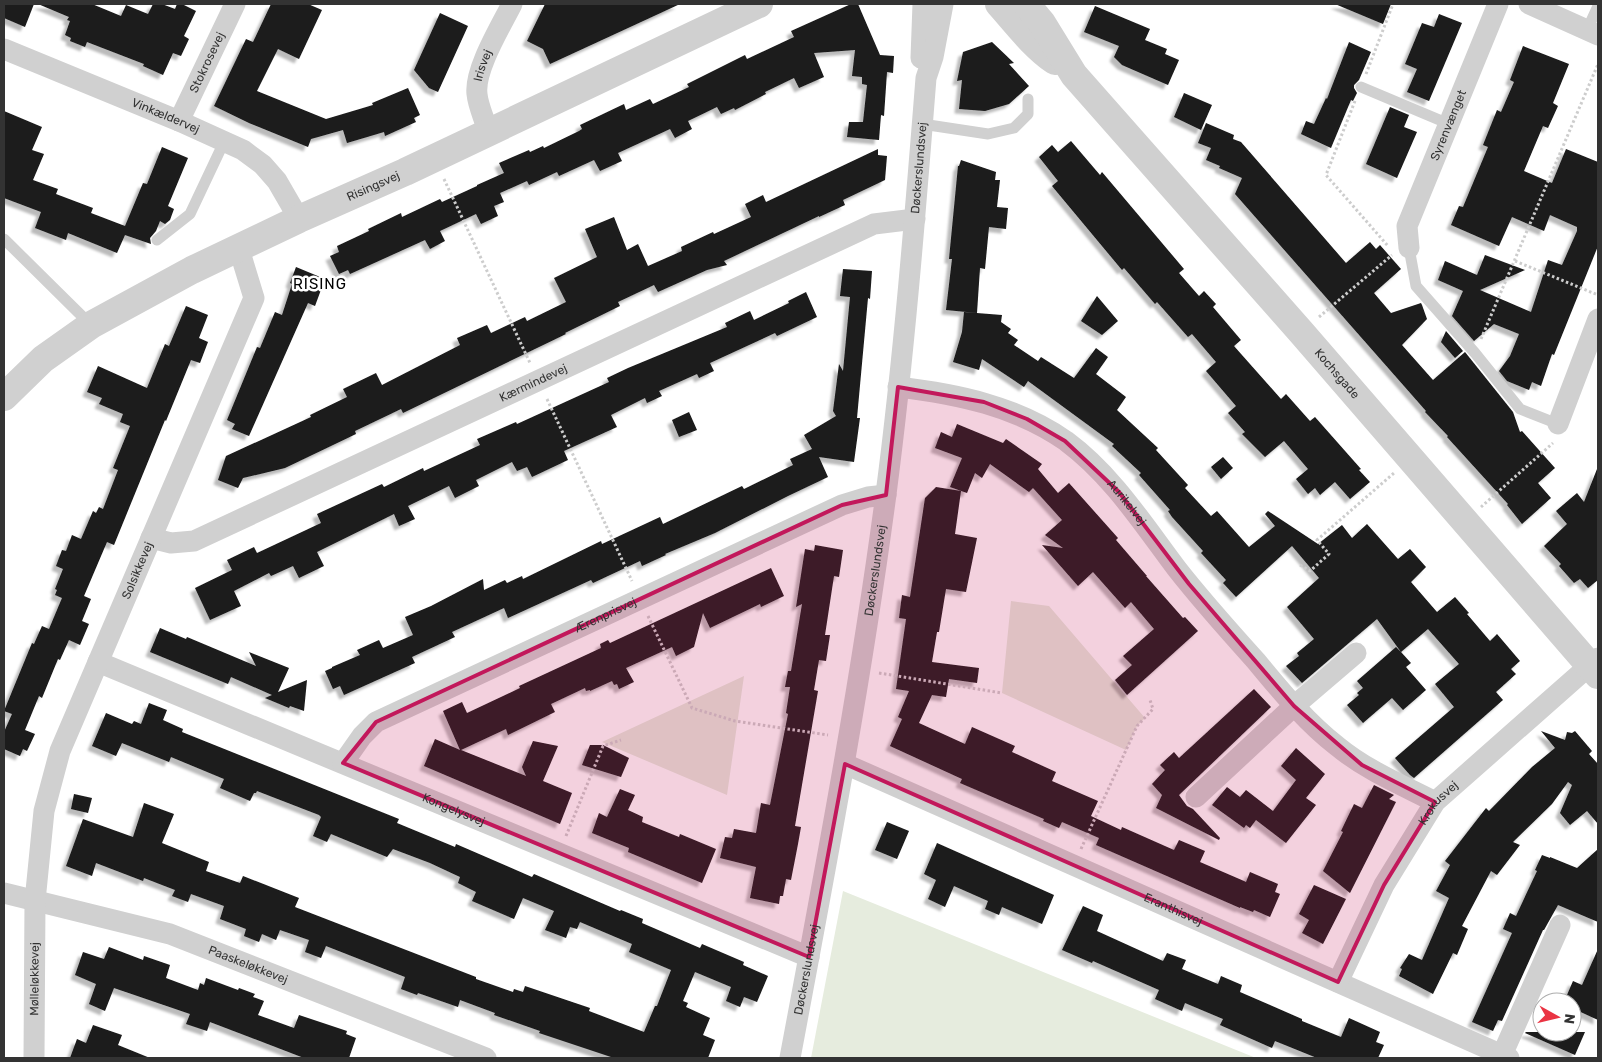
<svg xmlns="http://www.w3.org/2000/svg" width="1602" height="1062" font-family="Rubik,sans-serif">
  <style>
    .green { fill: #e6ecde }
    .building { fill: #1a1a1a; filter: url(#shadow) }
    .lines { fill: none; stroke-linecap: round; stroke-linejoin: round }
    .path { stroke: #cdcdcd; stroke-width: 3; stroke-dasharray: 2.5 2.5; stroke-linecap: butt }
    .service { stroke: #d0d0d0; stroke-width: 11 }
    .minor { stroke: #d0d0d0; stroke-width: 21 }
    .tertiary { stroke: #d0d0d0; stroke-width: 28 }
    .marked { fill: #c2185b; fill-opacity: 0.2; stroke: #c2185b; stroke-width: 4; stroke-linejoin: round }
    .labels { text-anchor: middle; stroke-width: 5; stroke-linejoin: round; paint-order: stroke }
    .street-label { font-size: 12px; fill: #333; stroke: #fff }
    .quarter-label { font-size: 15px; letter-spacing: 1px; fill: #000; stroke: #fff }
  </style>
  <defs>
    <filter id="shadow"><feDropShadow dx="-4.5" dy="4.5" stdDeviation="1" flood-color="#0004"/></filter>
  </defs>
  <rect width="100%" height="100%" fill="#fff"/>
  <path class="green" d="M1011,601l38,5 96,112 -8,8 -11,24 -124,-57z
    M744,676l-17,119 -125,-53z
    M843,891l413,167h-445z"/>
  <path class="building" d="M4,4h30l-9,23 -21,-9z
    M38,4h54l29,12 5,-11 22,9 5,-10h9l13,5 2,-5h5l14,7 -12,25 5,3 -8,17 -8,-3 -10,22 -20,-9 1,-2 -57,-22 -2,5 -15,-6 1,-3 -6,-3 5,-14 -3,-1 2,-3z
    M271,4h37l14,6 -23,49 -21,-10 -21,42 69,28 47,-14 -1,-2 36,-15 12,27 -6,3 2,4 -31,14 -1,-4 -37,11 -4,-13 -32,9 -3,8 -59,-24 -35,-17 32,-67 7,3z
    M545,4h135l-130,60 -7,-15 -16,-8z
    M851,4h7l22,51 14,1 -1,17 -6,-1 -3,44 -3,-1 -2,25 -32,-3 2,-15h14l4,-37 -5,-1v-7l-10,-1 3,-26 -41,3 10,24 -25,11 -5,-10 -29,14 1,2 -31,16 -1,-2 -13,6 -4,-7 -29,14 4,8 -17,9 -5,-9 -52,24 4,8 -22,10 -6,-11 -35,16 -2,-4 -28,13 -2,-4 -27,12 4,9 -10,4 4,10 -17,8 -5,-10 -36,17 5,10 -15,8 -5,-9 -75,34 -2,-4 -9,4 -9,-18 9,-4 -2,-6 32,-15 -1,-2 33,-16 1,4 38,-18 2,3 35,-16v-1l27,-12 -5,-10 30,-13 1,2 13,-6 1,2 35,-17 3,-2 -2,-4 44,-21 2,6 24,-11 3,5 36,-17 -2,-3 58,-29 2,4 47,-22 -3,-6z
    M1335,4h56l-8,20z
    M1095,6l55,23 -5,11 22,9 -2,5 14,6 -11,25 -46,-20 -8,-8 5,-11 -35,-14z
    M440,13l28,13 -30,66 -9,-4 -15,-18z
    M1439,14l23,9 -33,78 -22,-9 10,-23 -12,-5 17,-41 12,4z
    M992,42l22,21 -5,1 20,22 -20,18 -24,7 -26,-2 3,-29 -5,1 6,-29z
    M1349,42l22,10 -12,28 -5,5v3l3,5 -4,8 -2,-1 -20,48 -30,-14 5,-13 8,3 12,-26 1,1z
    M1523,46l46,18 -16,39 5,3 -10,22 -5,-2 -19,45 28,12 14,-34 32,13v84l-44,109 -2,-1 -11,32 -9,-4 -3,8 -22,-9 -8,-10 11,-15 9,-22 -25,-10 -20,17 -22,-25 11,-25 -25,-11 7,-19 32,14 8,-20 40,15 -45,20 51,22 17,-52 14,5 15,-34v-4l-27,-12 -6,16 -32,-14 -13,29 -48,-21 8,-19 4,1 25,-60 -5,-2 14,-35 4,2 13,-30 -4,-2z
    M1184,93l28,12 -11,25 -27,-13z
    M1390,107l19,8 -5,12 13,5 -20,46 -31,-14z
    M4,111l38,16 -10,23 12,4 -11,26 25,9 -2,5 37,14 -2,5 34,13 18,-43 4,1 15,-37 26,11 -20,48 6,3 -4,11 -5,4 -5,-3 -4,10 -6,7 1,6 -26,-9 -8,18 -49,-20 -2,7 -31,-12 6,-16 -37,-14z
    M1206,123l28,12 -1,4 8,3 105,121 24,-21 6,7 4,-4 21,24 -27,24 17,20 30,-10 1,2 5,14 -25,26 31,35 32,-28 48,60 7,20 2,-1 33,37 -17,15 13,15 -29,26 -15,-19 1,-1 -61,-67 1,-1 -23,-24 1,-1 -191,-217 7,-16 -23,-10 1,-2 -14,-6 5,-12 -13,-5z
    M1071,141l29,34 2,-3 82,97 -5,4 20,23 5,-5 12,13 -3,3 28,33 -7,6 47,53 5,-5 24,27 5,-4 46,52 -2,1 11,12 -20,17 -15,-17 -15,13 -5,-7 -7,6 -12,-15 12,-10 -24,-28 -19,16 -23,-23 3,-2 -17,-19 8,-7 -30,-35 10,-9 -24,-28 -4,3 -31,-35 -2,2 -31,-36 -2,2 -70,-84 6,-5 -19,-24 13,-12 6,7z
    M878,149v6l9,1 -2,24 -42,20 2,5 -26,12v-1l-95,45 3,4 -20,5 -49,22 -4,-7 -36,17 2,4 -55,27 1,1 -163,79 -2,-4 -46,22 1,3 -71,34 -42,10 -5,10 -20,-8 8,-24 85,-39 -1,-2 37,-18 -4,-8 33,-16 6,12 78,-40 -3,-7 30,-13 4,8 34,-16 2,4 39,-19 -12,-24 43,-21 -12,-28 29,-12 13,33 11,-6 10,22 34,-15 -1,-4 32,-15 1,2 37,-17 -6,-13 18,-9 3,7z
    M961,160l35,12 -1,8h5l-3,27 11,1 -2,21 -17,-2 -4,42 -5,-1 -3,45 -31,-3 6,-51h-3l9,-93h1z
    M296,267l29,12 -10,27 -7,-3 -59,133 -17,-7 3,-5 -8,-4 30,-73 3,1 15,-36 7,3 10,-31 -2,-1z
    M843,269l29,2 -2,28 -2,-1 -11,120h3l-6,44 -35,-5 9,20 -40,19 -73,37 -50,21 1,1 -24,11 -2,-5 -47,22 -2,-3 -83,38 -4,-10 -52,24 3,5 -43,20 3,6 -71,32 -4,-9 -7,3 -8,-18 7,-3v-1l28,-12 -3,-5 22,-10 4,8 30,-13 -8,-18 26,-11 52,-27 1,11 21,-10 2,3 15,-7 1,3 78,-38 1,3 58,-27 3,7 79,-38 2,3 49,-24 -3,-6 22,-10 -8,-14 32,-19 -3,-5 6,-47 4,7 7,-74 -10,-1z
    M806,292l11,25 -40,19 -2,-3 -65,30 4,8 -15,7 -2,-4 -38,17 3,5 -15,7 -2,-5 -34,17 6,12 -53,24 4,9 -36,17 -5,-10 -10,4 -5,-9 -36,18 3,6 -24,12 -6,-12 -41,20 7,13 -16,7 -5,-12 -77,38 7,14 -25,12 -6,-12 -22,10 -2,-3 -35,18 7,15 -31,14 -15,-32 37,-18 -5,-10 27,-13 3,6 64,-30 -4,-9 65,-30 2,3 39,-19 1,3 56,-26 -3,-6 39,-17 1,2 92,-42 -2,-4 21,-10 99,-41 -2,-4 25,-12 4,9 35,-17 -1,-2z
    M1097,296l21,25 -16,14 -21,-14z
    M186,306l22,9 -9,23 9,4 -8,21 -9,-3 -25,61 -1,-1 -51,125 -7,-3 -23,54 7,3 -9,22 7,3 -9,21 -11,-5 -9,20 -2,-1 -16,39 -3,-2 -14,34 10,4 -8,17 -4,-2 -3,7 -16,-7v-17l8,-18 -8,-3 28,-68 2,1 8,-18 7,3 13,-31 -7,-3 2,-5 -2,-1 8,-20 -7,-3 6,-16 4,1 6,-16 9,4 12,-28 3,2 3,-6 4,2 15,-39 -5,-2 17,-42 -10,-4 3,-8 -24,-10 3,-6 -15,-6 11,-26 49,22 18,-44 4,2z
    M964,312l38,3 -1,7 10,7 -3,4 10,7 -4,5 24,16 3,-4 33,21 22,-30 12,9 -12,17 30,23 -9,13 41,38 -2,2 32,35 -3,3 26,28 6,-5 32,36 26,-21 -10,-12 3,-3 50,33 24,-19 10,13 15,-14 31,35 12,-10 16,18 -15,15 26,30 18,-15 14,16 -2,1 23,27 7,-7 23,27 -9,8 5,5 -20,18 7,8 -89,78 -4,-3 -15,-17 59,-51 -19,-23 24,-20 -31,-35 -27,23 10,11 -5,4 20,23 -23,20 -11,-12 -29,25 -16,-18 12,-10 -2,-2 6,-5 -6,-7 39,-34 5,5 -24,-33 -75,64 -16,-17 13,-10 -2,-3 17,-14 -27,-32 32,-29 -27,-32 -56,51 -13,-14 3,-3 -25,-27 2,-2 -31,-34 -4,-6 2,-1 -31,-35 2,-2 -29,-27 2,-2 -86,-63 -4,6 -42,-28 -3,11 -26,-8 9,-30z
    M1446,331l17,20 -8,7 -14,-16z
    M689,412l8,18 -18,7 -7,-17z
    M957,424l46,19 3,-4 36,25 -4,5 20,24 11,-10 49,55 -2,2 31,36h-1l37,42 2,-1 13,14 -71,64 -12,-15 17,-15 -9,-9 31,-27 -23,-27 -6,6 -32,-36 -15,14 -36,-41 21,3 -18,-13 17,-15 -29,-32 -4,4 -39,-28 -8,14 -7,-5 -8,20 -17,-6 12,-29 -27,-10 6,-16 11,5z
    M1223,457l10,11 -12,11 -10,-12z
    M1597,469l1,111 -10,8 -8,-9 -6,4 -15,-17 2,-2 -17,-18 23,-22 -11,-13 21,-18 7,9z
    M936,487l25,4 -6,43 22,4 -11,54 -20,-3 -7,43h-2l-5,30 47,6 -2,15 -28,-4 -3,18 -14,-2 -13,28 46,21 7,-17 43,19 -3,6 44,20 -4,9 46,20 -7,15 30,14 1,-3 52,23 5,-10 26,11 -5,11 44,19 2,1 4,-10 28,12 -3,8 5,2 -10,23 -16,-7 -1,2 -13,-5v1l-144,-63 3,-7 -37,-16 -3,6 -16,-7 1,-2 -84,-36 2,-4 -72,-33 12,-27 -4,-2 11,-26 -13,-2 10,-70 -7,-1 3,-23 8,2 15,-99z
    M815,545l28,5 -4,27 -5,-1 -9,59h5l-4,26 -7,-1 -5,30 4,1 -23,135 6,1 -3,17 -7,36 -5,-1 -3,17h-3l-1,8 -29,-6 6,-31 -36,-9 5,-21 7,1 2,-9 22,4 5,-30 9,2 18,-91 -2,-1 4,-26h-5l3,-16h3l11,-67 -6,3 9,-58 9,2z
    M771,568l13,28 -23,11 -1,-3 -50,24 -7,-15 -9,34 -18,9 -4,-9 -46,21 8,14 -15,7 -2,-5 -3,1 -2,-4 -22,10v-1l-4,1 -1,-3 -34,16 4,8 -47,23 -2,-6 -45,21 65,26 -4,-9 11,-26 25,5 -15,35 29,12 -12,31 -136,-58 11,-27 25,11 -17,-39 19,-9 5,11 53,-25 -1,-2 82,-38 -1,-4 8,-4 2,3z
    M160,628l26,11 1,-2 69,29 -7,-14 40,16 -11,24 29,-12 -3,31 -14,-5 -1,2 -24,-10 7,-3 -41,-18 -3,7 -78,-32z
    M1254,689l17,18 -92,88 8,11 6,3 27,29 -1,2 -63,-32 6,-13 -10,-11 13,-14 -5,-5 14,-13 5,6z
    M149,703l18,7 -4,10 20,9 -1,3 217,87 -2,4 58,24 1,-3 76,33 2,-3 86,37 1,-1 22,9 -1,4 58,25 2,-4 42,18 -1,3 25,11 -11,26 -13,-5 -4,10 -14,-6 5,-14 -36,-15 -12,29 5,2 -2,4 24,11 -7,17 12,5 -7,18h-94l-75,-25 1,-2 -46,-16 1,-2 -35,-13 -2,7 -40,-14 -1,2 -16,-6 4,-12 -79,-31 -5,12 -16,-6 4,-12 -29,-10 -4,10 -14,-6 -3,8 -15,-6 2,-7 -26,-10 4,-13 -33,-12 -3,8 -16,-6 3,-6 -31,-12 -1,3 -47,-18 -4,13 -26,-10 17,-47 50,18 11,-34 30,11 -12,29 47,19 -3,9 34,12 3,-7 56,22 -4,9 181,70v2l37,13 1,-3 9,3 2,-6 65,22 -1,3 55,21 11,-26h2l14,-36 -42,-18 3,-8 -52,-22 -3,7 -7,-2 -4,11 -21,-8 9,-19 -31,-13 -9,21 -42,-18 4,-9 -18,-9 2,-6 -30,-14 -37,-14 -6,8 -56,-23 -4,8 -14,-6 8,-19 -2,-2 -62,-24 -1,2h-2l-4,8 -30,-13 4,-9 -53,-22 -2,5 -47,-19 -6,13 -24,-10 14,-33 26,11 2,-3 7,3z
    M1541,731l24,9 2,-8 5,1 3,-2 17,20 -3,3 9,10v60l-11,-13 -17,14 -10,-12 12,-28 -4,-3 -16,22 -39,38 7,3 -23,30 -6,-4 -29,55 6,3 -11,26 -4,-2 -20,41 -34,-18 3,-7 -2,-1 9,-14 13,6 27,-62 -13,-7 14,-26 -5,-4 41,-53 3,3 43,-44 23,-19z
    M590,745h13l26,13 -8,19 -39,-12z
    M1296,748l29,26 -19,24 10,7 -30,38 -30,-23 -6,8 -4,-3 -2,3 -32,-23 15,-18 13,10 6,-7 27,21 23,-31 -15,-14z
    M1374,785l20,10 -5,4 7,3 -46,91 -27,-22 20,-39 -2,-1 13,-27 8,4z
    M620,789l15,6 -7,15 15,7 -1,5 37,15 1,-3 36,15 -14,34 -74,-31 1,-4 -37,-15 7,-20 8,4z
    M74,794l18,4 -4,15 -17,-4z
    M887,822l22,9 -12,28 -22,-9z
    M937,843l117,52 -12,29 -40,-17 -3,8 -14,-6 3,-8 -34,-15 -9,21 -17,-8 8,-19 -12,-6z
    M1598,849v73l-40,-17 -14,25h-1l-41,91 -4,-1 -5,11 -21,-9 40,-89 -9,-4 7,-16 6,3 21,-45 -2,-1 7,-15 8,3v-1l27,11z
    M1314,885l32,14 -23,45 -21,-11 7,-13 -10,-6z
    M1083,906l20,9 -6,16 66,30 4,-8 19,7 -4,9 36,15 3,-8 21,9 -2,7 62,27v2l39,16 8,-19 31,14 -4,10 8,3 -6,13h-61l-42,-17 -3,7 -52,-23 3,-6 -38,-16 -3,8 -27,-12 4,-9 -66,-29 -1,2 -30,-13z
    M109,947l34,13 1,-4 26,9 -4,13 32,12 2,-7 4,2 2,-7 32,12 1,-2 16,6 -2,3 11,4 -6,14 36,13 5,-13 48,16 -1,3 10,4 -7,20h-45l-94,-36 -3,9 -21,-7 4,-10 -76,-26 -9,23 -16,-7 7,-20 -21,-9 8,-23 21,7z
    M1598,949v71l-26,-12v-6h-8l9,-21 9,4z
    M93,1025l29,10 -4,10 32,13h-80l7,-19 9,4z
    M1526,1032h59l-10,23 -50,-22z"/>
  <g class="lines">
    <path class="path" d="M1366,74l27,-70
      M1355,101l-29,74 62,71
      M444,179l86,184
      M1515,261l83,34
      M1319,317l73,-62
      M1481,339l117,-275
      M547,399l85,182
      M1481,507l72,-64
      M1300,565l10,6 19,-17 -12,-14 77,-67
      M648,616l44,92 43,13 93,14
      M879,673l123,20
      M566,836l37,-90 18,-6
      M1081,849l56,-123 16,-17 -3,-9"/>
    <path class="service" d="M1587,30l11,-24
      M1361,87l88,37
      M922,124l66,10 26,-6 14,-14v-15
      M4,239l87,86
      M157,240l33,-26 34,-72
      M1409,248l7,38 59,67 45,56 38,15"/>
    <g class="minor">
      <path d="M1529,4l69,31"/>
      <path id="s1" d="M4,49l175,72 64,29 20,15 14,16 22,38"/>
      <path d="M921,58l2,-54"/>
      <path id="s2" d="M179,121l56,-117"/>
      <path id="s3" d="M488,132c-3,-12 -10,-26 -11,-38 -3,-24 24,-68 35,-90"/>
      <path id="s4" d="M1409,248l-2,-22 91,-222"/>
      <path id="s5" d="M898,387c59,7 118,19 168,54 46,34 77,83 111,128 25,32 52,62 79,92 25,30 50,61 81,85 29,24 65,39 98,56"/>
      <path d="M1558,424l40,-105"/>
      <path id="s6" d="M151,538l20,5 23,-2 680,-317 41,-5"/>
      <path id="s7" d="M98,662l711,295"/>
      <path id="s8" d="M343,763l19,-27 14,-14 466,-217 26,-8 18,-2"/>
      <path id="s9" d="M845,764l664,294"/>
      <path d="M1196,797l98,-91 62,-53"/>
      <path id="s10" d="M4,893l166,41 316,124"/>
      <path id="s11" d="M1338,982l46,-97 51,-83 163,-144"/>
      <path d="M1502,1055l58,-130"/>
      <path id="s12" d="M34,1058l1,-157 9,-90 16,-60 194,-453 -15,-49"/>
      <path id="s13" d="M790,1058c35,-187 71,-375 96,-564 18,-138 29,-277 40,-416l7,-21 10,-53"/>
    </g>
    <g class="tertiary">
      <path d="M999,4c17,19 34,42 56,57"/>
      <path id="s14" d="M1026,4l16,19 32,52 227,257 297,343"/>
      <path id="s15" d="M4,397l39,-38 48,-34 101,-55 107,-51 106,-47 354,-168"/>
    </g>
  </g>
  <path class="marked" d="M898,387l86,15 43,17 38,22 54,51 70,92 105,122 68,59 73,37 -51,83 -46,97 -493,-218 -36,193 -466,-194 33,-41 466,-217 44,-10z"/>
  <g class="labels">
    <g class="street-label">
      <text dy="4" stroke="none"><textPath href="#s2" startOffset="65">Stokrosevej</textPath></text>
      <text dy="4" stroke="none"><textPath href="#s3" startOffset="69">Irisvej</textPath></text>
      <text dy="4" stroke="none"><textPath href="#s1" startOffset="175">Vinkældervej</textPath></text>
      <text dy="4" stroke="none"><textPath href="#s4" startOffset="131">Syrenvænget</textPath></text>
      <text dy="4" stroke="none"><textPath href="#s13" startOffset="900">Døckerslundsvej</textPath></text>
      <text dy="4" stroke="none"><textPath href="#s15" startOffset="428">Risingsvej</textPath></text>
      <text dy="4" stroke="none"><textPath href="#s14" startOffset="484">Kochsgade</textPath></text>
      <text dy="4" stroke="none"><textPath href="#s6" startOffset="418">Kærmindevej</textPath></text>
      <text dy="4" stroke="none"><textPath href="#s5" startOffset="265">Aurikelvej</textPath></text>
      <text dy="4" stroke="none"><textPath href="#s12" startOffset="506">Solsikkevej</textPath></text>
      <text dy="4" stroke="none"><textPath href="#s13" startOffset="495">Døckerslundsvej</textPath></text>
      <text dy="4" stroke="none"><textPath href="#s8" startOffset="306">Ærenprisvej</textPath></text>
      <text dy="4" stroke="none"><textPath href="#s11" startOffset="206">Krokusvej</textPath></text>
      <text dy="4" stroke="none"><textPath href="#s7" startOffset="385">Kongelysvej</textPath></text>
      <text dy="4" stroke="none"><textPath href="#s9" startOffset="359">Eranthisvej</textPath></text>
      <text dy="4" stroke="none"><textPath href="#s10" startOffset="255">Paaskeløkkevej</textPath></text>
      <text dy="4" stroke="none"><textPath href="#s13" startOffset="90">Døckerslundsvej</textPath></text>
      <text dy="4" stroke="none"><textPath href="#s12" startOffset="79">Mølleløkkevej</textPath></text>
    </g>
    <g class="quarter-label">
      <text x="320" y="289">RISING</text>
    </g>
  </g>
  <rect width="1602" height="1062" fill="none" stroke="#333333" stroke-width="10"/>
  <g transform="translate(1557 1017) rotate(98)"><circle r="24" fill="#ffffff" stroke="#adadad"/>
  <path d="M0-4L9 19L0 12L-9 19Z" fill="#ea3443"/>
  <text y="-8" font-size="14" font-weight="bold" text-anchor="middle" fill="#333333">N</text>
  </g>
</svg>
